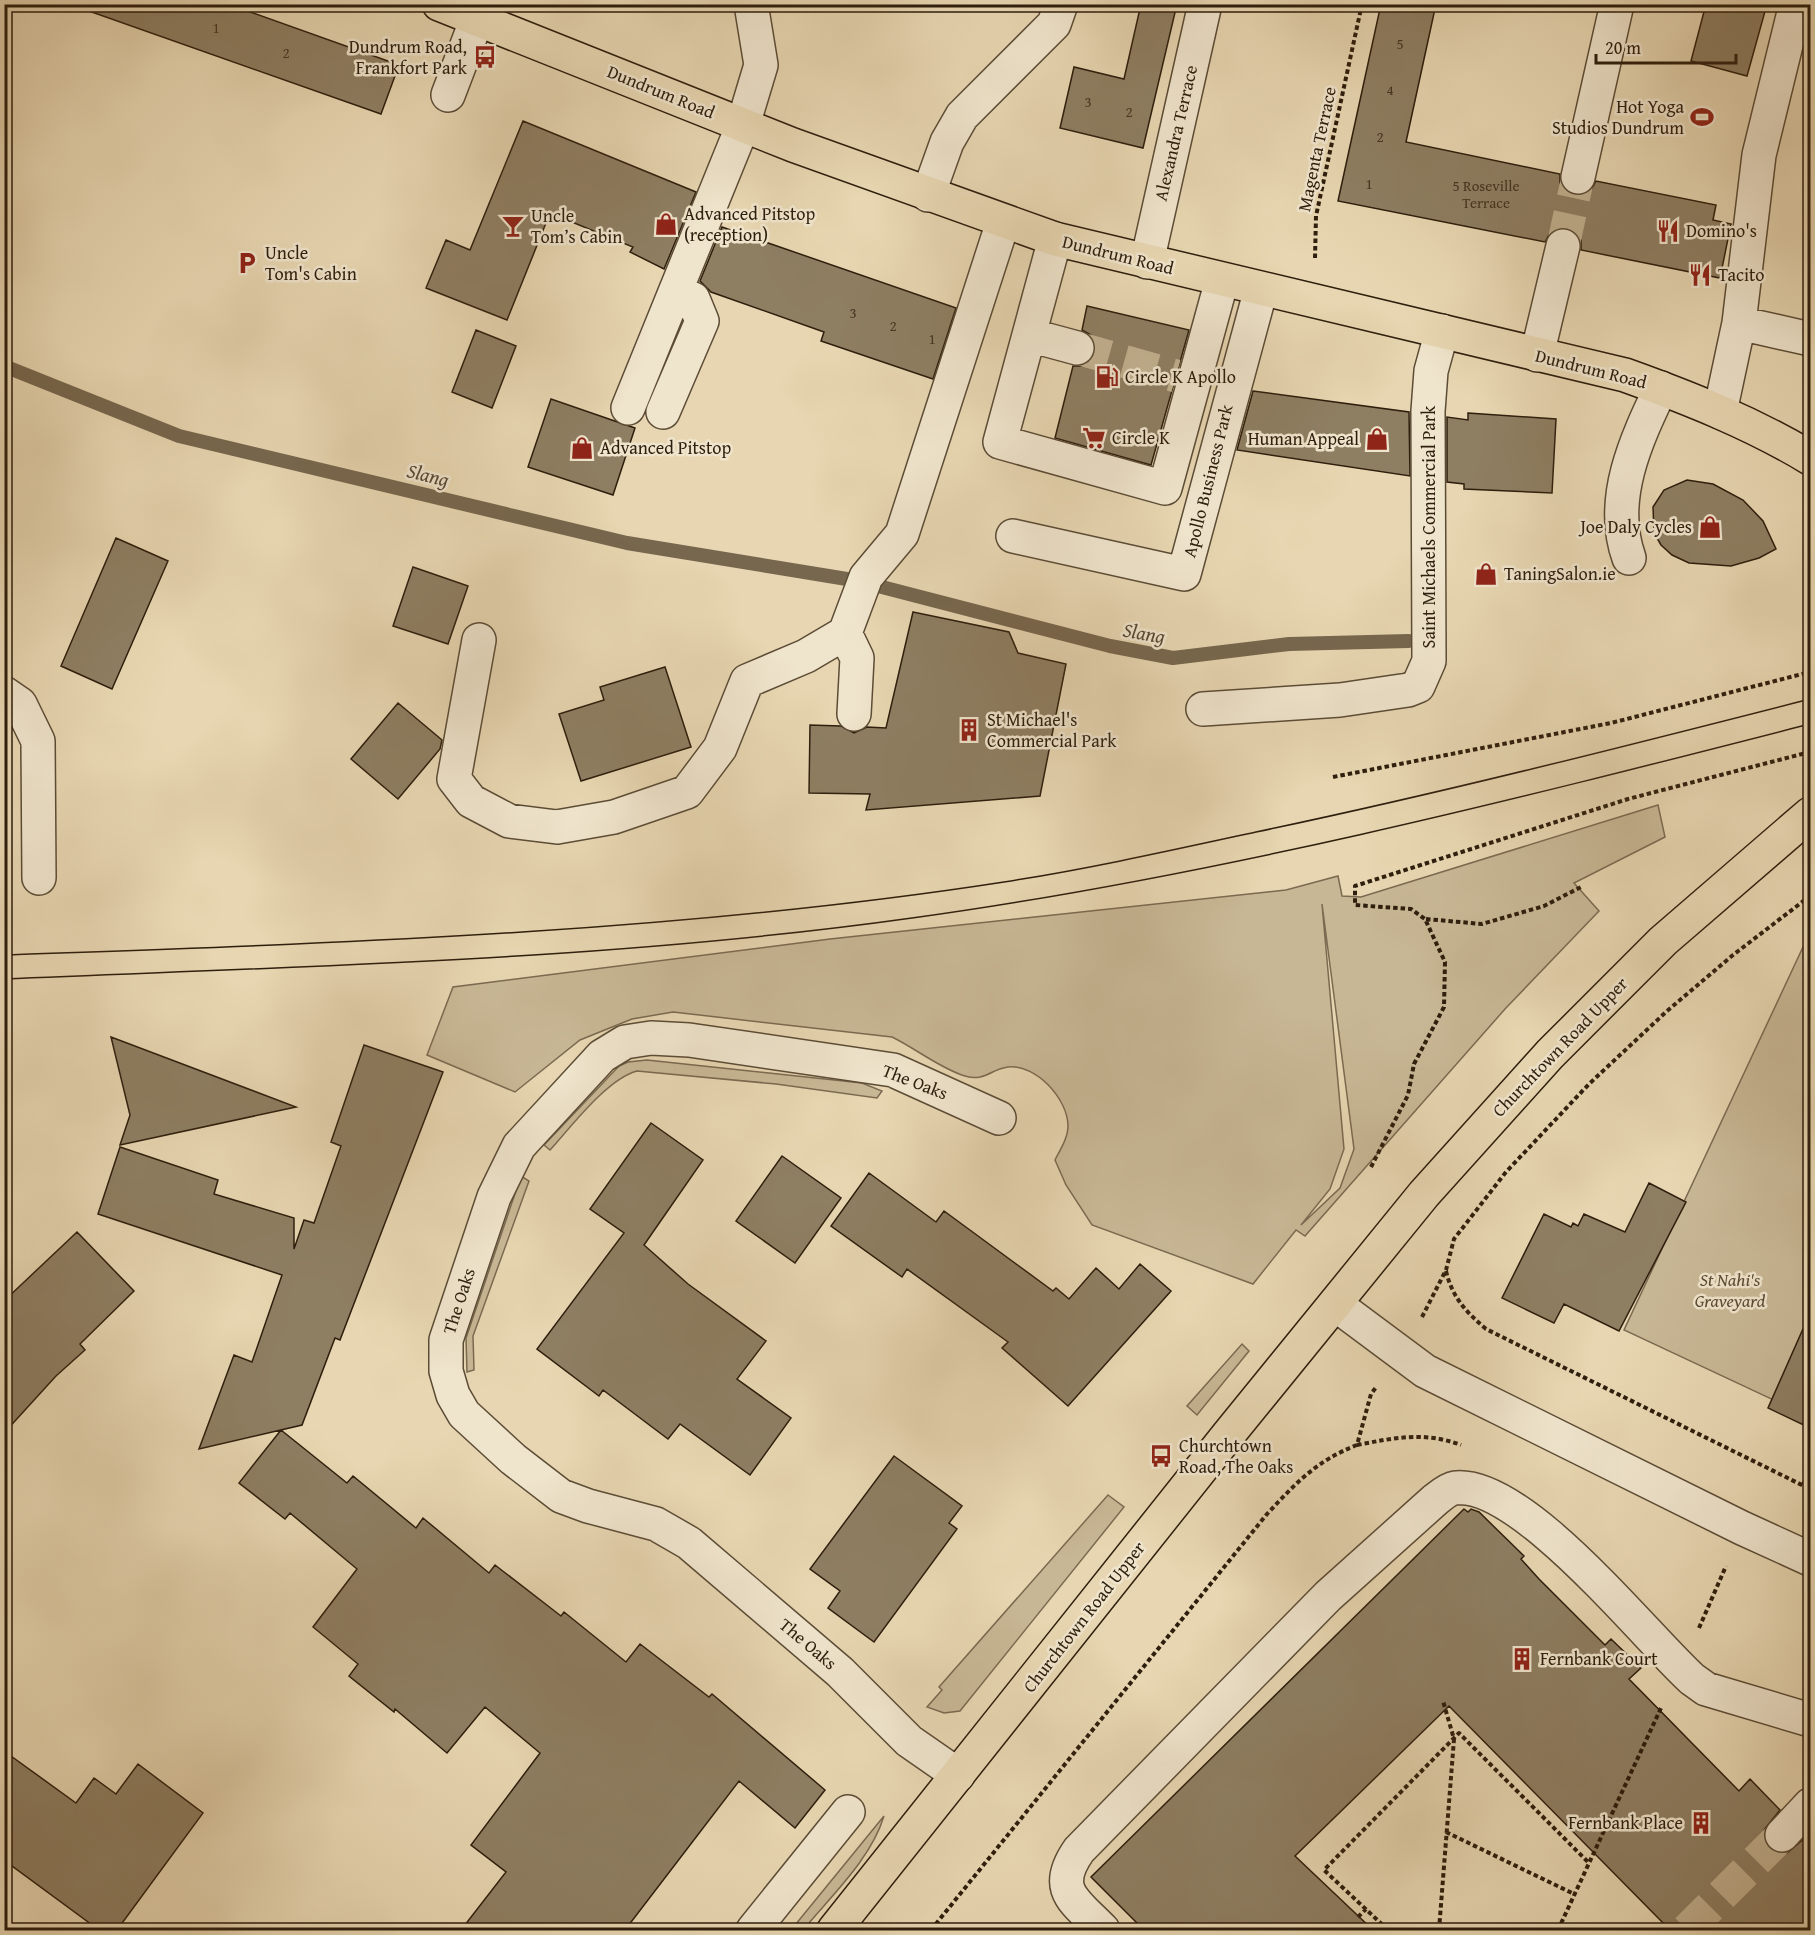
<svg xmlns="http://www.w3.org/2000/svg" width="1815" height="1935" font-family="'Gentium Book Plus',serif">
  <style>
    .green { fill: #c8b795; stroke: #7b6a51; stroke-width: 1.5; fill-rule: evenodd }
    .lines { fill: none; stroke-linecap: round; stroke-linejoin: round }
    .stream { stroke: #77674e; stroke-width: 14 }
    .building { fill: #8e7e62; stroke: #2e1e0d; stroke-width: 1.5 }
    .minor-tunnel { stroke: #c2b190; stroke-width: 33; stroke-dasharray: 33 16; stroke-linecap: butt }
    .minor-casing { stroke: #5c4c36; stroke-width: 36 }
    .major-casing { stroke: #2e1e0d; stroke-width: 36 }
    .path { stroke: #2e1e0d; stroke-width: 4; stroke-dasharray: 4.5 3; stroke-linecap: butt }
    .minor { stroke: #efe4cc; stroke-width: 33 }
    .major { stroke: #e7d6b1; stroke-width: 33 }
    .tram { stroke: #2e1e0d; stroke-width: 1.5 }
    .labels { text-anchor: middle; stroke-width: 5; stroke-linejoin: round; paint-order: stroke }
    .number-label { font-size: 15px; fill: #463622 }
    .poi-label { font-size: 18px; fill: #2e1e0d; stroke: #efe4cc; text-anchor: start }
    .street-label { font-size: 18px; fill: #2e1e0d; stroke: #efe4cc }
    .park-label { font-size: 18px; font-style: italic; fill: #5c4c36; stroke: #efe4cc }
    .water-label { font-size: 20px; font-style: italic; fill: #594833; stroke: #efe4cc }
  </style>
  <rect width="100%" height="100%" fill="#e7d6b1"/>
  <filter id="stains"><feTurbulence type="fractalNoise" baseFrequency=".00333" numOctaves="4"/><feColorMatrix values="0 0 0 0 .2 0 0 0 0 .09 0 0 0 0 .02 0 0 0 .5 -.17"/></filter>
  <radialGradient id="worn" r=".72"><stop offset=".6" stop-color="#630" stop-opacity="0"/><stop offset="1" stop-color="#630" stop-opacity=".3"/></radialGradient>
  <path class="green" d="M1658,805l7,32 -91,46 25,28 -94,98 -200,227 -9,-6 -43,54 -161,-59 -26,-40 -11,-25c5,-10 13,-22 13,-34 0,-27 -32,-62 -60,-59 -17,2 -23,15 -43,9 -24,-7 -50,-28 -73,-39l-219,-25 -41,7 -52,21 -65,52 -88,-37 26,-68 377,-48 456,-49 52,-14 4,20 19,1zM1322,904l32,245 -14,39 -39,37 29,-36 14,-40z
    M1810,932v485l-186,-87z
    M647,1060l215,23 20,8 -5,7 -101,-14 -139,-13c-30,8 -66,56 -87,79l-6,-5 75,-79 9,-4z
    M521,1176l8,5 -56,155 1,34 -7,2 -1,-34z
    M1242,1344l7,7 -52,64 -10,-9z
    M1108,1495l16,12 -164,204 -16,2 -17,-6 15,-17 -3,-3z
    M884,1816c-13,43 -53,80 -81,114h-12z"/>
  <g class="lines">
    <path class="stream" d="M4,366l175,70 448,107 226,37
      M878,586l232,60 63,12 116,-14 120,-3"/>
  </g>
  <path class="building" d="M87,4h141l171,61 -18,49 -295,-104z
    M1141,4h36l-34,144 -83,-20 14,-61 50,12z
    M1381,4h55l-30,138 154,32v9l5,7 9,5h10l7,-5 5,-9 120,24 -3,15 18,4 -11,54 -139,-28v-10l-5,-7 -9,-5h-10l-7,5 -5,9 -207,-41z
    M1706,4h61l-20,72 -56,-15z
    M523,121l173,71 -32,77 -34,-17 3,-5 -83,-34 -43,107 -81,-32 20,-48 24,10z
    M722,227l234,81 -23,71 -112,-38 3,-9 -113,-40 -11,-11z
    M1087,306l102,24 -38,135 -96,-27 18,-72h9l8,-4 5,-10v-8l-4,-9 -9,-5z
    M476,330l40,16 -24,62 -40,-16z
    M1253,391l156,21 1,64 -173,-26z
    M551,399l84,29 -22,67 -85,-28z
    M1468,413l88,6 -4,74 -88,-4v-5l-17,-2v-65l21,3z
    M1687,480l26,4 30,16 20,21 13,28 -17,9 -28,8 -42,-3 -17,-8 -11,-10 -7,-12 -1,-26 11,-17z
    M116,538l52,23 -56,128 -51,-23z
    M413,567l55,19 -20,58 -55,-18z
    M913,612l96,20 9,21 48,11 -26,132 -174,14 4,-16 -61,-1 1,-68 31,1 13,7 13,-6 19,1z
    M665,667l26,80 -110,34 -22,-67 45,-14 -4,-13z
    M398,703l44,37 -2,9 -42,50 -47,-40z
    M111,1037l185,70 -176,38 10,-30z
    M364,1045l79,27 -103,268 -5,-2 -33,87 -103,24 35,-94 18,7 30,-87 -184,-61 22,-67 98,33 -4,14 80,24v31l10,-29 10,3 27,-77 -10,-4z
    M651,1123l52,37 -59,85 44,39 78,57 -29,38 54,39 -41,57 -70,-51 -12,15 -65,-49 -4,6 -62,-47 87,-116 -34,-24z
    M782,1156l59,42 -46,65 -59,-42z
    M869,1173l67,49 8,-11 109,80 3,-3 13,11 27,-31 23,21 21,-25 31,27 -103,115 -66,-58 6,-6 -101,-73 -5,8 -71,-51z
    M1649,1183l37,19 -67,129 -55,-27 -10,19 -52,-25 42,-84 27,13 2,-4 5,3 6,-12 41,18z
    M77,1232l57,59 -54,53 5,6 -29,26 -52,57v-132z
    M1810,1313v115l-42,-20z
    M281,1430l66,53 6,-7 63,52 7,-10 66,55 6,-8 66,51 3,-4 62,50 14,-18 69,53 3,-3 113,96 -30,38 -56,-47 -114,149h-164l45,-58 -35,-27 69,-92 -55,-46 -38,46 -52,-44 -1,3 -45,-36 9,-12 -45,-37 44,-58 -67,-56 -5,6 -46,-36z
    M894,1456l68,50 -13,17 8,6 -83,113 -46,-34 12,-17 -30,-22z
    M1464,1509l4,3 3,-3 8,3 45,44 -3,3 18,20 66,66 6,-6 30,29 -12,11 110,112 11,-12 30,31 -16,20v10l5,8 8,5h10l19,-16 4,5v88h-140l-221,-224 -154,150 78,74h-229l-53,-53z
    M4,1751l72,52 18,-25 22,16 22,-30 65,49 -86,117h-18l-95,-70z"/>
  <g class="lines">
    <path class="minor-tunnel" d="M1563,246l15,-69
      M1077,348l99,28
      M1687,1930l95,-95"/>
    <g class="minor-casing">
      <path id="minor" d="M448,95l29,-76
        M1578,177l39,-173
        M928,195l19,-53 15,-26 92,-92 7,-20
        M1055,239l-55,203 165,46 57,-208
        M1147,262l58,-258
        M1739,323l71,16
        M1029,335l48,13
        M1537,355l26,-109
        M628,408l115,-283 18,-60 -10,-61
        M663,412l39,-91 -9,-22 -16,-8
        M1720,412l19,-89 20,-168 37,-151
        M1013,536l171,38 77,-285
        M1629,558c-21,-58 7,-118 32,-170
        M845,633l12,25 -3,56
        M479,640l-25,139 17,22 38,20 48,6 57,-10 73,-25 33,-44 27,-67 59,-25 39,-23 21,-56 36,-43 101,-312
        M4,693l16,11 18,37 1,137
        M1203,709l137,-9 68,-10 10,-4 11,-25 -1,-250 3,-40 11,-40
        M1335,1304l90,67 317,157 68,31
        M958,1775l-49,-34 -69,-69 -151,-129 -33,-19 -68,-18 -27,-10 -48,-37 -49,-45 -11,-19 -7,-24v-31l48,-143 25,-51 83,-90 23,-14 26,-4 38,2 204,30 106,48
        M1782,1835l28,-30
        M753,1930l95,-118
        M1103,1930c-28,-29 -52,-40 -24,-80l249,-254 107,-96c5,-4 13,-11 20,-12 66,-8 188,146 237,191l14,10 104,31"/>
    </g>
    <g class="major-casing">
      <path id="major" d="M439,4l354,141 262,94 570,136c64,23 127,48 185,83
        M834,1930l394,-495 196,-241 126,-140 113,-113 147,-127"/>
    </g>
    <path class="path" d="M1315,258l1,-42 46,-212
      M1333,777l278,-54 199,-51
      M1426,919l56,5 62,-18 39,-20
      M1371,1167l37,-72 6,-31 30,-57 1,-45 -20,-43 -14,-10 -56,-4v-19l273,-87 182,-47
      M1446,1271c6,26 20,41 40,58l324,160
      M1422,1317l24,-47 8,-31 52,-67 83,-88 78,-73 66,-56 77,-59
      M1357,1445c37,-7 67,-14 104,0
      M1803,1485l7,-16
      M1699,1628l27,-62
      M1446,1832l128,62
      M1358,1917l8,-8
      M931,1930l336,-416c30,-32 49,-53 90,-69l14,-51 6,-8
      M1388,1930l-64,-60 135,-137 129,129
      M1439,1930l15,-191 -11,-38
      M1558,1930l103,-222"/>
    <use href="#minor" class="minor"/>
    <use href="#major" class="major"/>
    <path class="tram" d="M4,955c334,-12 670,-22 1000,-73 84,-13 169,-32 252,-50 186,-39 370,-86 554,-133
      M4,979c303,-13 608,-19 908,-61 305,-42 601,-118 898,-194"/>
  </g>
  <defs>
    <g id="bus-bare" transform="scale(1.8)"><path d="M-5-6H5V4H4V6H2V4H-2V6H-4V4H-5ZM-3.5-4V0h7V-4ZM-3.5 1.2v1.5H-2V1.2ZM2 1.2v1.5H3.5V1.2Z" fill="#8f2418" stroke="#efe4cc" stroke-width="2.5" paint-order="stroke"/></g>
    <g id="stadium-bare" transform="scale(1.8)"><path d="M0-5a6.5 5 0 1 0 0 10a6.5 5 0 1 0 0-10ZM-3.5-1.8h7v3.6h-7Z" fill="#8f2418" stroke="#efe4cc" stroke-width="2.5" paint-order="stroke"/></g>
    <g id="shop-bare" transform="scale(1.8)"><path d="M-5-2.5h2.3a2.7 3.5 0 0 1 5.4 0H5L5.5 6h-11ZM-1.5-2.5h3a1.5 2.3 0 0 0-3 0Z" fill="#8f2418" stroke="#efe4cc" stroke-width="2.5" paint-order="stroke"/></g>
    <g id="bar-bare" transform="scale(1.8)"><path d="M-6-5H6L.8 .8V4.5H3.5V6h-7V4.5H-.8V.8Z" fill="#8f2418" stroke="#efe4cc" stroke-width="2.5" paint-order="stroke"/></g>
    <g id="restaurant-bare" transform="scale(1.8)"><path d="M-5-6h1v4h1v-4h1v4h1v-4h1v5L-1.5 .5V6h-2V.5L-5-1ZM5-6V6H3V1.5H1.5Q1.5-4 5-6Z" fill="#8f2418" stroke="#efe4cc" stroke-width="2.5" paint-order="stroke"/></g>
    <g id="parking-bare" transform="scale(1.8)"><path d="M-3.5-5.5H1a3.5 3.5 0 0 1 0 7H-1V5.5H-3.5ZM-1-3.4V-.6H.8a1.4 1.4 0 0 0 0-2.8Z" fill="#8f2418" stroke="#efe4cc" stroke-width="2.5" paint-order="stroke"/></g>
    <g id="fuel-bare" transform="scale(1.8)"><path d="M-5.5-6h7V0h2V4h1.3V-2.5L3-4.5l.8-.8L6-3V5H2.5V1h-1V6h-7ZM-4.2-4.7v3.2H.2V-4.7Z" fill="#8f2418" stroke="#efe4cc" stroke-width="2.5" paint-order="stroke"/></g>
    <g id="supermarket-bare" transform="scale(1.8)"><path d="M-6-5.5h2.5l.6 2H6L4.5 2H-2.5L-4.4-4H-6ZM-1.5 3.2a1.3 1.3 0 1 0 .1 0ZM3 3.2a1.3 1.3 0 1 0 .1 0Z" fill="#8f2418" stroke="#efe4cc" stroke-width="2.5" paint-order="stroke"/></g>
    <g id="building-bare" transform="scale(1.8)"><path d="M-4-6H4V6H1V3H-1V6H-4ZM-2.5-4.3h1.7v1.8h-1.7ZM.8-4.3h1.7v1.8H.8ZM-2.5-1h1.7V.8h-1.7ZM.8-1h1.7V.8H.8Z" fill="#8f2418" stroke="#efe4cc" stroke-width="2.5" paint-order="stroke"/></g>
  </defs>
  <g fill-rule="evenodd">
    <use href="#bus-bare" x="485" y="57"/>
    <use href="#stadium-bare" x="1702" y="117"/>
    <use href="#shop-bare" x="666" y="224"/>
    <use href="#bar-bare" x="513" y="226"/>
    <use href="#restaurant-bare" x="1668" y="231"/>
    <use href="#parking-bare" x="247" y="263"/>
    <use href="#restaurant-bare" x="1700" y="275"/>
    <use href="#fuel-bare" x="1107" y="377"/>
    <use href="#supermarket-bare" x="1094" y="438"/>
    <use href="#shop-bare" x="1377" y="439"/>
    <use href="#shop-bare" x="582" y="448"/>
    <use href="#shop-bare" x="1710" y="527"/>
    <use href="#shop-bare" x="1486" y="574"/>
    <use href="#building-bare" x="969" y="730"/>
    <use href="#bus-bare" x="1161" y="1456"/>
    <use href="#building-bare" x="1522" y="1659"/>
    <use href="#building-bare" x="1701" y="1823"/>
  </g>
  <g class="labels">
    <g class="number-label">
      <text x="216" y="33">1</text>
      <text x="1400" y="49">5</text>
      <text x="286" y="58">2</text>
      <text x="1390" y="95">4</text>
      <text x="1088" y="107">3</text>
      <text x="1129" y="117">2</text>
      <text x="1380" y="142">2</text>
      <text x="1369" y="189">1</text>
      <text x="1486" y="191">5 Roseville<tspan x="1486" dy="17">Terrace</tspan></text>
      <text x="853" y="318">3</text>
      <text x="893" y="331">2</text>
      <text x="932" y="344">1</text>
    </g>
    <g class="poi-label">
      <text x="467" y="53" text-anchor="end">Dundrum Road,<tspan x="467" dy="21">Frankfort Park</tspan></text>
      <text x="1684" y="113" text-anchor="end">Hot Yoga<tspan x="1684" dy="21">Studios Dundrum</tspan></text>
      <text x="684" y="220">Advanced Pitstop<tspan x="684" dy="21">(reception)</tspan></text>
      <text x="531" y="222">Uncle<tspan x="531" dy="21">Tom’s Cabin</tspan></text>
      <text x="1686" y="237">Domino's</text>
      <text x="265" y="259">Uncle<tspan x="265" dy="21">Tom's Cabin</tspan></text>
      <text x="1718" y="281">Tacito</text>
      <text x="1125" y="383">Circle K Apollo</text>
      <text x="1112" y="444">Circle K</text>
      <text x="1359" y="445" text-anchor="end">Human Appeal</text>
      <text x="600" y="454">Advanced Pitstop</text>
      <text x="1692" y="533" text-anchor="end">Joe Daly Cycles</text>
      <text x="1504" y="580">TaningSalon.ie</text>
      <text x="987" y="726">St Michael's<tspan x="987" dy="21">Commercial Park</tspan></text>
      <text x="1179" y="1452">Churchtown<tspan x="1179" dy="21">Road, The Oaks</tspan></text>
      <text x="1540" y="1665">Fernbank Court</text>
      <text x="1683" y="1829" text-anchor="end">Fernbank Place</text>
    </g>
    <g class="street-label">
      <text transform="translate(661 92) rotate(22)" y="6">Dundrum Road</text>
      <text transform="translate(1176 133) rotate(-77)" y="6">Alexandra Terrace</text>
      <text transform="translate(1317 149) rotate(-78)" y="6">Magenta Terrace</text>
      <text transform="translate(1118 255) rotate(14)" y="6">Dundrum Road</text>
      <text transform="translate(1591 369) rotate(14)" y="6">Dundrum Road</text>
      <text transform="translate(1208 481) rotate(-76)" y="6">Apollo Business Park</text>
      <text transform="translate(1429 527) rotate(-90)" y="6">Saint Michaels Commercial Park</text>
      <text transform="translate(1560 1047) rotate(-46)" y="6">Churchtown Road Upper</text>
      <text transform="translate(915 1082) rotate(21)" y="6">The Oaks</text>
      <text transform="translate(459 1301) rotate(-72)" y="6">The Oaks</text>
      <text transform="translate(1084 1617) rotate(-52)" y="6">Churchtown Road Upper</text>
      <text transform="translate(808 1644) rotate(40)" y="6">The Oaks</text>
    </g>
    <g class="park-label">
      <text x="1730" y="1286">St Nahi's<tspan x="1730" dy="21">Graveyard</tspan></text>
    </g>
    <g class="water-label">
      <text transform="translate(428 475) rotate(14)" y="7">Slang</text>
      <text transform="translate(1144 633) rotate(10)" y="7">Slang</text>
    </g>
  </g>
  <rect width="1815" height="1935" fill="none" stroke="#e7d6b1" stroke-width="24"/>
  <rect x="6" y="6" width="1803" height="1923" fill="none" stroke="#2e1e0d" stroke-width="3"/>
  <rect x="12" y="12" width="1791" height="1911" fill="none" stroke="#2e1e0d" stroke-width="1.5"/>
  <path d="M1596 54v9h140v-9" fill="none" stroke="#2e1e0d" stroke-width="3"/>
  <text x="1605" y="54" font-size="18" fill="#2e1e0d" stroke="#efe4cc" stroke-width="4.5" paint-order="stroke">20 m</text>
  <rect width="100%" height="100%" filter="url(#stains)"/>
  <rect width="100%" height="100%" fill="url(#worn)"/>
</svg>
